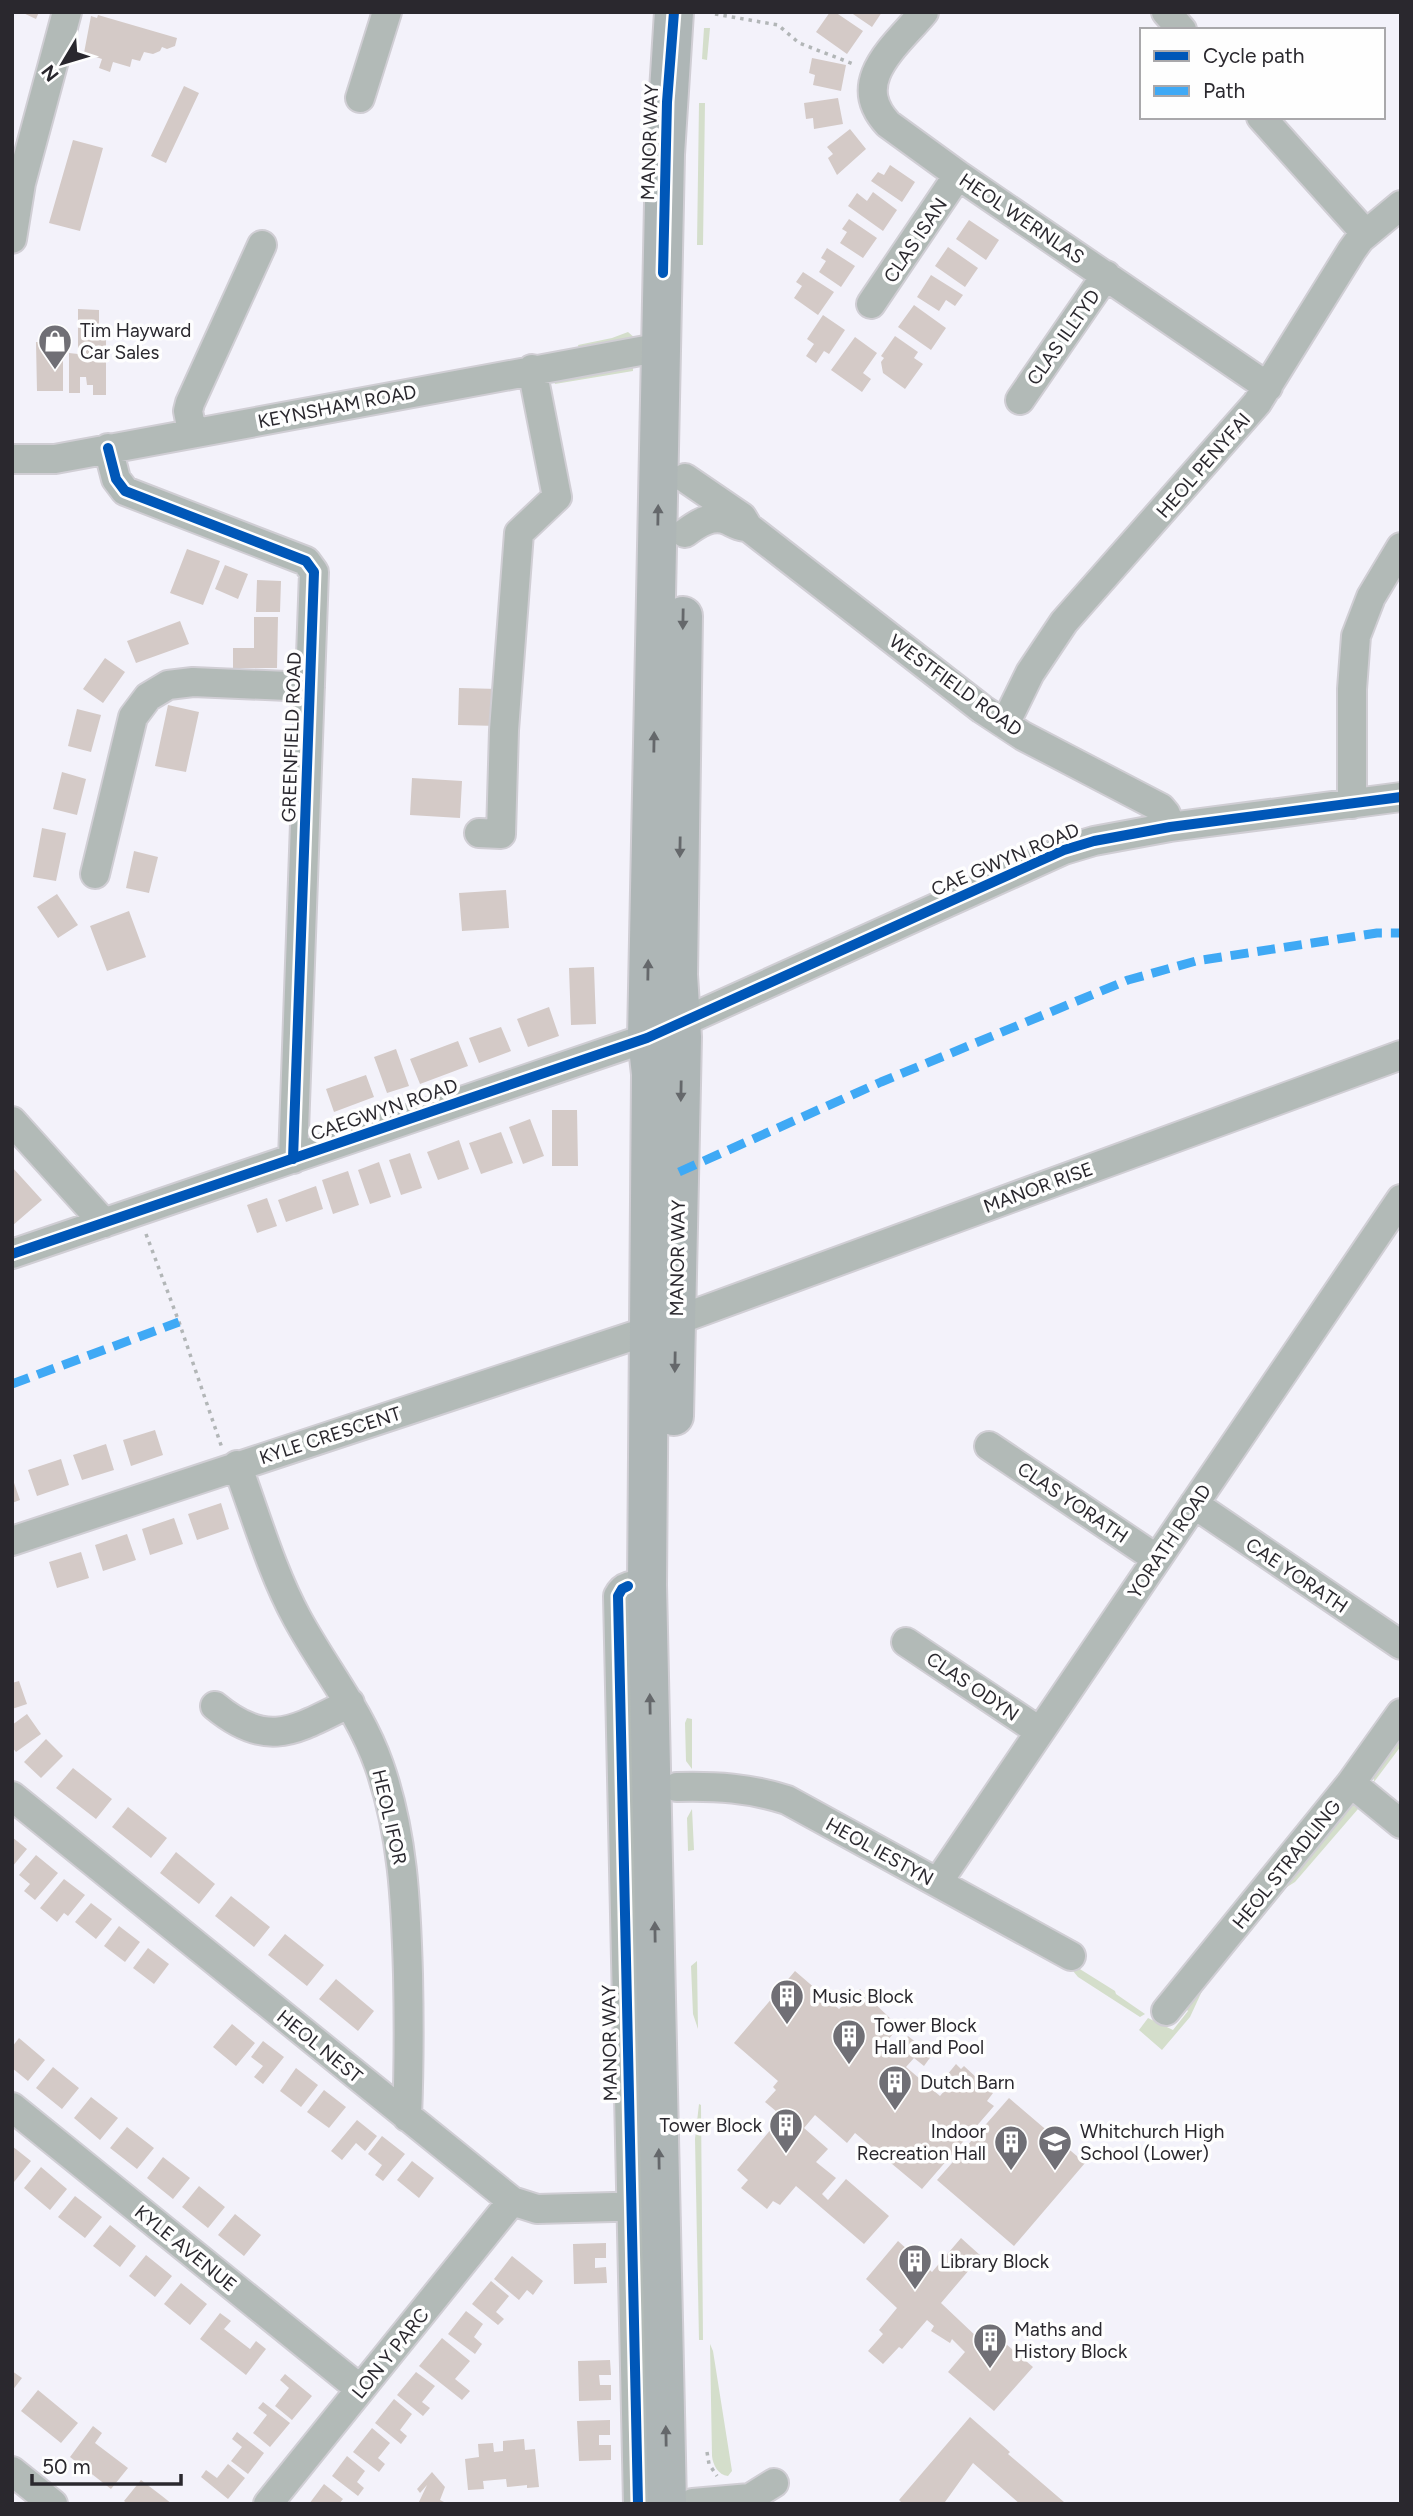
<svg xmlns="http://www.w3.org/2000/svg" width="1413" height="2516" font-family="Figtree,sans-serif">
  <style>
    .green { fill: #d4decb }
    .building { fill: #d4cac7 }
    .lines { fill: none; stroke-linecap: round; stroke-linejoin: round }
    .minor-casing { stroke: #d0ced4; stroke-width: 32 }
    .highway-casing { stroke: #d0ced4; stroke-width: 42 }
    .path { stroke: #b2b6b7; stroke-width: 3.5; stroke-dasharray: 3.5 5; stroke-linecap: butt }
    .minor { stroke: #b2bab7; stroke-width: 28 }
    .highway { stroke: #aeb6b6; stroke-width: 38 }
    .quiet { stroke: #3fa9f5; stroke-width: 9; stroke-dasharray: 18 9; stroke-linecap: butt }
    .cycleway-casing { stroke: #fefefe; stroke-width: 15 }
    .cycleway { stroke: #0057b8; stroke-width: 10 }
    .oneway { fill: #65686b }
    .labels { text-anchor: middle; stroke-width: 7; stroke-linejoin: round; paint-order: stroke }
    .street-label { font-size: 19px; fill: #2a282e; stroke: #fefefe }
    .poi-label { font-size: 19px; fill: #2a282e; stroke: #fefefe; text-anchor: start }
  </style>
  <rect width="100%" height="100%" fill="#f3f2fa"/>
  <path class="green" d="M704,28h6l-3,32 -5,-1z
    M699,103h6l-2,142h-6z
    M628,332l8,7 -57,10 -1,-4 34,-7z
    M625,366l8,2v3l-78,13 -2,-6z
    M687,1718l5,1v50l-6,-8 -1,-38z
    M1401,1734v12l-27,36 -1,-9z
    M1352,1804l6,5 -63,73 -8,5 -84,102 -13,28 -28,33 -23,-20 9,-12 25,12 15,-19 -4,-4z
    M692,1809l2,41 -6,1 -1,-33z
    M697,1961l1,68 -5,-15 -2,-48z
    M1075,1966l40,25 1,3 29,20 -5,3 -62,-40 -5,-6z
    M699,2104l2,1 2,235h-4l-4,-201z
    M710,2344l3,7 19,120 -4,5c-10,-1 -15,-11 -16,-20z"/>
  <path class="building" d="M21,12h18l-3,7z
    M830,12h5l28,19 -16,23 -31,-22z
    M850,12h32l-10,15z
    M98,15l79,23 -2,8 -8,3 -5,-2 -2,4 -7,3 -9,-2 -4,9 -8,-2 -2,8 -17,-5 -3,10 -11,-4 3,-9 -18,-6 7,-37 6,2z
    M812,58l34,7 -5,26 -28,-6 2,-10 -6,-2z
    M184,86l15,7 -33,70 -15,-7z
    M838,98l5,26 -29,5 -1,-11 -7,1 -2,-16z
    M850,129l16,20 -29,26 -9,-17 5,-4 -6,-7z
    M73,140l30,8 -23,83 -31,-8z
    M890,165l25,17 -13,20 -31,-21 7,-9 6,3z
    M873,192l24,18 -14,21 -35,-25 9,-13 10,8z
    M849,219l28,19 -14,20 -23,-15 7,-11 -5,-3z
    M969,220l30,20 -13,20 -30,-21z
    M948,247l30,21 -13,19 -30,-21z
    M827,248l28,18 -14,21 -22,-15 7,-11 -5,-3z
    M803,272l31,20 -16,23 -24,-17 8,-12 -6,-4z
    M931,275l32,20 -8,11 -9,-6 -7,11 -22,-14z
    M914,305l32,23 -15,22 -33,-23z
    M78,309l21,1v16h7v69h-13v-10h-6l-1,-8h-6v16h-11v-40l9,1z
    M823,315l22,15 -16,24 -5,-3 -8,12 -10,-7 8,-12 -7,-5z
    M895,336l23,16 -4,6 9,6 -18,25 -22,-16 -2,-11 3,-4 -3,-2z
    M855,337l22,16 -14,20 8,6 -9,13 -31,-22z
    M36,342h27v49h-26z
    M187,549l33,12 -17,44 -33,-12z
    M225,565l23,9 -10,25 -23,-10z
    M257,580l24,1 -1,31h-24z
    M254,617h24l-1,51h-44v-20h21z
    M180,621l9,23 -53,19 -9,-22z
    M105,658l20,14 -22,31 -20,-14z
    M459,688l40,1 -1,37 -40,-1z
    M168,705l31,7 -13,60 -31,-6z
    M77,709l24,6 -10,37 -23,-6z
    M62,772l24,7 -9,36 -24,-6z
    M412,778l50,3 -2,37 -50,-3z
    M42,828l24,5 -10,48 -23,-4z
    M134,851l24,6 -9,36 -23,-5z
    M506,890l3,38 -47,3 -3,-38z
    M57,894l21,31 -20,13 -21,-31z
    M129,911l17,46 -39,14 -17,-45z
    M594,967l2,57 -25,1 -2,-57z
    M549,1007l10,29 -31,11 -11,-28z
    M501,1027l10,24 -32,12 -10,-25z
    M458,1041l10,25 -48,18 -10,-25z
    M396,1049l13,37 -22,7 -13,-36z
    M366,1075l8,22 -40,15 -8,-23z
    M552,1110h25l1,56h-26z
    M530,1119l14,37 -21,8 -14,-37z
    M501,1132l12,31 -32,11 -12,-31z
    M459,1140l10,29 -31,11 -11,-28z
    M410,1153l12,35 -21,7 -12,-35z
    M379,1162l12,35 -21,7 -12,-34z
    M12,1167l30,33 -30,26z
    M348,1171l11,34 -26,9 -11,-34z
    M316,1186l7,23 -37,13 -8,-22z
    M267,1198l10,28 -20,7 -10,-28z
    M155,1430l8,25 -32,11 -8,-26z
    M106,1444l8,26 -32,10 -9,-25z
    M61,1459l8,26 -32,11 -9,-26z
    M12,1477l8,23 -8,3z
    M221,1503l8,26 -32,11 -9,-26z
    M174,1518l9,26 -33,11 -8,-26z
    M127,1534l9,26 -33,11 -8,-26z
    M81,1552l8,26 -32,10 -8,-26z
    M19,1681l8,23 -15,5v-26z
    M27,1714l14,20 -25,18 -4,-5v-22z
    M46,1739l17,17 -22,22 -17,-16z
    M73,1768l39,31 -16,20 -40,-31z
    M128,1807l39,31 -16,20 -39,-31z
    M12,1837l15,12 -15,18z
    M176,1852l39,32 -16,20 -39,-31z
    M36,1855l22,18 -23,27 -11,-9 6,-7 -11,-9z
    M64,1879l21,16 -17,21 -4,-3 -7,9 -17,-14z
    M231,1896l39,31 -16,20 -39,-31z
    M91,1903l21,16 -16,20 -21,-17z
    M119,1926l21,16 -15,20 -21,-16z
    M285,1934l39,31 -17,21 -39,-31z
    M148,1948l21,16 -15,20 -21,-16z
    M795,1971l44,38 21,-20 39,38 -12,14 10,7 11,-12 24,19 -8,11 -10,-8 -8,9 34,29 13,-15 -6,-6 9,-11 5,5 3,-3 29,27 -6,8 7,5 -72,83 -67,-56 -8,10 -32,-28 -11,13 24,21 -12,13 20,16 -14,16 6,6 18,-21 43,37 -25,28 -68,-58 -16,19 -7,-4 -6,8 -26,-21 7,-8 -11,-10 45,-54 -17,-14 11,-12 -3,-3 5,-6 -44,-38z
    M336,1979l38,32 -16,20 -39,-32z
    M232,2024l23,19 -19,23 -23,-19z
    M19,2038l26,22 -17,21 -16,-13v-21z
    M263,2041l21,16 -21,27 -9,-7 9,-11 -12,-9z
    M53,2067l26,21 -17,21 -26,-21z
    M296,2068l22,17 -17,22 -21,-16z
    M324,2090l22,17 -17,21 -22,-16z
    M91,2097l27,21 -18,22 -26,-22z
    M1009,2098l76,65 -71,83 -77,-66z
    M357,2120l20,16 -12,15 -9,-8 -14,17 -11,-9z
    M127,2127l27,21 -17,21 -27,-21z
    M382,2136l23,18 -22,27 -8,-6 7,-10 -14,-11z
    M12,2146l19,15 -17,21 -2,-2z
    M163,2157l27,21 -17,21 -26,-21z
    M412,2161l22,17 -15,20 -22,-18z
    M41,2167l26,22 -17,21 -26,-22z
    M199,2186l26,21 -17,21 -26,-21z
    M75,2196l27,21 -17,21 -27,-21z
    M235,2214l26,21 -17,21 -26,-21z
    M110,2225l26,21 -16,21 -27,-21z
    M961,2238l20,18 -40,47 37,35 8,-11 47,40 -39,44 -46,-39 17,-20 -13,-13 -2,4 -19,-12 3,-5 -7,-6 -25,29 -3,-2 -16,17 -15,-13 15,-17 -4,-4 18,-22 -31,-29 32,-38 34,31z
    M606,2243v15h-11v10l11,-1 1,16 -33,1 -1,-40z
    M146,2255l26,21 -17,21 -26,-21z
    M512,2256l31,25 -10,14 -6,-5 -8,10 -25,-21z
    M491,2281l18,15 -13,16 8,7 -6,6 -26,-21z
    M181,2283l26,21 -17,21 -26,-21z
    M466,2311l17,13 -9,13 8,7 -7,10 -27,-20z
    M220,2313l11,8 -7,8 26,20 6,-8 10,8 -20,26 -46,-36z
    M442,2338l28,23 -15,18 15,12 -8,9 -43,-34z
    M610,2360l1,15h-12l1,10h11v15l-32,1 -1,-40z
    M12,2371l10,7 -10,13z
    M416,2372l19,14 -13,16 8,6 -7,8 -26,-21z
    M285,2374l27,22 -20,24 -17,-14 14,-18 -9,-8z
    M38,2390l40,33 -17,20 -40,-32z
    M394,2399l18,15 -12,16 7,6 -6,8 -26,-21z
    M263,2402l27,21 -20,24 -17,-14 14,-18 -9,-7z
    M970,2417l40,35 -2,2 56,48 -1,2h-43l-47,-41 -28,39 2,2h-44l-4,-4z
    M610,2420v15h-11v10h12v15l-32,1 -2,-40z
    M93,2426l9,7 -7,10 33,25 -17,21 -41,-32z
    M372,2428l18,15 -12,15 7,6 -6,8 -26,-20z
    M237,2432l27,21 -16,21 -17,-13 11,-14 -10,-8z
    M524,2439l1,11 10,-1 4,38 -12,1v-3l-20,2 -1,-8 -23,2 1,8 -16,1 -3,-31 14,-2 -1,-13 15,-1 1,9 9,-1v-10z
    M347,2456l18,15 -8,11 7,6 -6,8 -26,-20z
    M228,2464l17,14 -17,21 -27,-22 5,-7 11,8z
    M432,2472l13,15 -5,13 8,4h-30l9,-19 -7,8 -3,-4z
    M141,2480l21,16 10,8h-44l-4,-3z
    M324,2484l19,15 -4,5h-30z"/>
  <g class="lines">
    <g class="minor-casing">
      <path id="minor" d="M924,12c-28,34 -76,69 -36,112l70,51 310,212
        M1166,12l16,18
        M360,98l27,-86
        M1261,117l105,117
        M12,239l9,-56 46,-171
        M871,304l87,-129
        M1020,400l86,-125
        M192,432l-4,-21 2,-8 72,-158
        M108,448l8,31 9,12 181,70 8,11 -21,587
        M12,459h43l607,-112
        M685,478l57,39 6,10 234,182 41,27 138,72 5,6 4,13
        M685,533c12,-9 28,-20 44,-12 6,3 9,5 16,6
        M1005,724l25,-51 34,-51 193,-219 95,-153 8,-11 41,-34
        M1352,804v-115l4,-53 15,-39 30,-50
        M479,833l22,1 3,-104 15,-197 38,-36 -25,-128
        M95,874l38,-157 15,-20 20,-12 25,-3 117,5
        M12,1121l92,102
        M12,1254l635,-216 417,-188 30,-9 76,-14 231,-30
        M675,1321l726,-266
        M989,1446l168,113
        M237,1465c19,51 34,105 60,153 27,50 63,93 82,147 24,68 27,138 29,209 1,48 1,95 -1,143
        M1194,1504l207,141
        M12,1541l636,-210
        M906,1642l133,89
        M215,1706c53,44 80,24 135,-3
        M1351,1783l50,41
        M677,1787c39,-1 73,1 110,13l284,156
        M12,1796l500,405 25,8 114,-3
        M938,1882l463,-683
        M1166,2011l185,-228 50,-70
        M12,2107l348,282
        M12,2471l41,33
        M693,2503l57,-5 24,-15
        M268,2504l244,-303
        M638,2504l-20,-908c6,-12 16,-11 29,-11"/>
    </g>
    <g class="highway-casing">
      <path id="highway" d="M674,1416l8,-379 -4,-62 5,-359
        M667,2504l-20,-919 4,-511 -4,-36 18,-884 9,-142"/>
    </g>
    <path class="path" d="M715,14l63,11 21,18 57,22
      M146,1234l33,88 43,126
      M707,2452l2,12 8,12"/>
    <use href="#minor" class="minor"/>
    <use href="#highway" class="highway"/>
    <path class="quiet" d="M679,1172l202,-90 247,-102 68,-19 181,-28h24
      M12,1384l167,-62"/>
    <g class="cycleway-casing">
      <path id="cycleway" d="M663,273l4,-171 7,-90
        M108,448l8,31 9,12 181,70 8,11 -21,587
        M12,1254l635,-216 417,-188 30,-9 76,-14 231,-30
        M628,1586l-6,3 -4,7 20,908"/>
    </g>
    <use href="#cycleway" class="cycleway"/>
  </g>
  <defs><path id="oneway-solid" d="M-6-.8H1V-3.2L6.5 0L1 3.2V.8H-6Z" transform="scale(1.75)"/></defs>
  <g class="oneway">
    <use href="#oneway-solid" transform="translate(658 515) rotate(-89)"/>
    <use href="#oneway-solid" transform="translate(683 619) rotate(91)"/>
    <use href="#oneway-solid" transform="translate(654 742) rotate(-89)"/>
    <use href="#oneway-solid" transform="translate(680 847) rotate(91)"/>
    <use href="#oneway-solid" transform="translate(648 970) rotate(-89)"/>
    <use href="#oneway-solid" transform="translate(681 1091) rotate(91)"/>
    <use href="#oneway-solid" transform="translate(675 1362) rotate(91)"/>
    <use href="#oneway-solid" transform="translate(650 1704) rotate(-91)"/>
    <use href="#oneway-solid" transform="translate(655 1932) rotate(-91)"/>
    <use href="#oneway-solid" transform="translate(659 2159) rotate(-91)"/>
    <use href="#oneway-solid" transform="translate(666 2436) rotate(-91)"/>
  </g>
  <defs>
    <g id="shop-pin" transform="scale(1.75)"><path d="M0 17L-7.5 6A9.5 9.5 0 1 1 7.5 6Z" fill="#706f75" stroke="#fefefe"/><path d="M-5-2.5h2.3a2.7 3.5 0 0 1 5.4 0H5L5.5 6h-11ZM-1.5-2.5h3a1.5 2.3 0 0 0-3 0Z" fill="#fff"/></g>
    <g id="building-pin" transform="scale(1.75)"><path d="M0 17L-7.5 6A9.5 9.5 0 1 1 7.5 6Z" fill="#706f75" stroke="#fefefe"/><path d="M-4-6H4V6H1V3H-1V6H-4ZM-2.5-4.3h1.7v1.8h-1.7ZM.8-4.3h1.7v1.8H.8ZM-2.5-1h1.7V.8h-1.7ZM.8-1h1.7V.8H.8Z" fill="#fff"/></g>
    <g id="school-pin" transform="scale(1.75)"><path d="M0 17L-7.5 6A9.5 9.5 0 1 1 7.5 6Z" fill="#706f75" stroke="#fefefe"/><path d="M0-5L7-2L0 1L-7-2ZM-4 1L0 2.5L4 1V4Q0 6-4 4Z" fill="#fff"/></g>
  </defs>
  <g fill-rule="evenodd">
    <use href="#shop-pin" x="55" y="341"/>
    <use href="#building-pin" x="787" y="1996"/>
    <use href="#building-pin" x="849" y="2036"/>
    <use href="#building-pin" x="895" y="2082"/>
    <use href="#building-pin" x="786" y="2125"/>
    <use href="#building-pin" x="1011" y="2142"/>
    <use href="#school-pin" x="1055" y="2142"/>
    <use href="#building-pin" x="915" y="2261"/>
    <use href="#building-pin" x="990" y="2340"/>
  </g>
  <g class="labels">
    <g class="street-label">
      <text transform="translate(649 142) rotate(-88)" y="7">MANOR WAY</text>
      <text transform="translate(1022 218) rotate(34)" y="7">HEOL WERNLAS</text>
      <text transform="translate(915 240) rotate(-56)" y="7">CLAS ISAN</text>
      <text transform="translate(1063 337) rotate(-55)" y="7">CLAS ILLTYD</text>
      <text transform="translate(337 406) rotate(-11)" y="7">KEYNSHAM ROAD</text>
      <text transform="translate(1203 465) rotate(-49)" y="7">HEOL PENYFAI</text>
      <text transform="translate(956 685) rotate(36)" y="7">WESTFIELD ROAD</text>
      <text transform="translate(291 737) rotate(-88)" y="7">GREENFIELD ROAD</text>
      <text transform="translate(1005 859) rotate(-23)" y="7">CAE GWYN ROAD</text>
      <text transform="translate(384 1109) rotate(-19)" y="7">CAEGWYN ROAD</text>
      <text transform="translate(1038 1187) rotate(-20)" y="7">MANOR RISE</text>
      <text transform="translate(677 1258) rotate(-89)" y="7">MANOR WAY</text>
      <text transform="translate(330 1435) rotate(-18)" y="7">KYLE CRESCENT</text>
      <text transform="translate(1073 1502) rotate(34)" y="7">CLAS YORATH</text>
      <text transform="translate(1169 1541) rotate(-56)" y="7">YORATH ROAD</text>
      <text transform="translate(1297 1575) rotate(34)" y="7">CAE YORATH</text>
      <text transform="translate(973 1686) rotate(34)" y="7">CLAS ODYN</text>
      <text transform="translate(390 1817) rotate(77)" y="7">HEOL IFOR</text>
      <text transform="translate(880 1851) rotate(29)" y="7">HEOL IESTYN</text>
      <text transform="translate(1286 1864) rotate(-51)" y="7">HEOL STRADLING</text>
      <text transform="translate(609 2043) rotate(-91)" y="7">MANOR WAY</text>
      <text transform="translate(320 2046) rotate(39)" y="7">HEOL NEST</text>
      <text transform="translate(186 2248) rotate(39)" y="7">KYLE AVENUE</text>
      <text transform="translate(390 2353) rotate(-51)" y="7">LON Y PARC</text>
    </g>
    <g class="poi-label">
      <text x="80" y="337">Tim Hayward<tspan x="80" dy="22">Car Sales</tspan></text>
      <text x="812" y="2003">Music Block</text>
      <text x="874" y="2032">Tower Block<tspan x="874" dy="22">Hall and Pool</tspan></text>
      <text x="920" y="2089">Dutch Barn</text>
      <text x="762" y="2132" text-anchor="end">Tower Block</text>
      <text x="986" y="2138" text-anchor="end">Indoor<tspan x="986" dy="22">Recreation Hall</tspan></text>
      <text x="1080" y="2138">Whitchurch High<tspan x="1080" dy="22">School (Lower)</tspan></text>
      <text x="940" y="2268">Library Block</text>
      <text x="1014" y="2336">Maths and<tspan x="1014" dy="22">History Block</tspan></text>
    </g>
  </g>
  <rect width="1413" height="2516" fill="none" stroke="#2a282e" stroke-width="28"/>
  <rect x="1140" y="28" width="245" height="91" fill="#fefefe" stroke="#a9a8ab" stroke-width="2"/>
  <rect x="1154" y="51" width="35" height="10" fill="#0057b8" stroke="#a9a8ab" stroke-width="2"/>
  <text x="1203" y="63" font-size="21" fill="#2a282e">Cycle path</text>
  <rect x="1154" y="86" width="35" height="10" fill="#3fa9f5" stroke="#a9a8ab" stroke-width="2"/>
  <text x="1203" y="98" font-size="21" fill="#2a282e">Path</text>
  <g transform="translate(63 63) rotate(232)" stroke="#fefefe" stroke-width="5" paint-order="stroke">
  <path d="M0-5L12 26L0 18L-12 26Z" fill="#2a282e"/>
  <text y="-10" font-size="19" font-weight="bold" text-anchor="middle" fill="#2a282e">N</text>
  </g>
  <path d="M32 2474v10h149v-10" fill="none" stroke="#2a282e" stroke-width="3.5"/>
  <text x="42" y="2474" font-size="21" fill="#2a282e" stroke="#fefefe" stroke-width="5" paint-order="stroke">50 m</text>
</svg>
